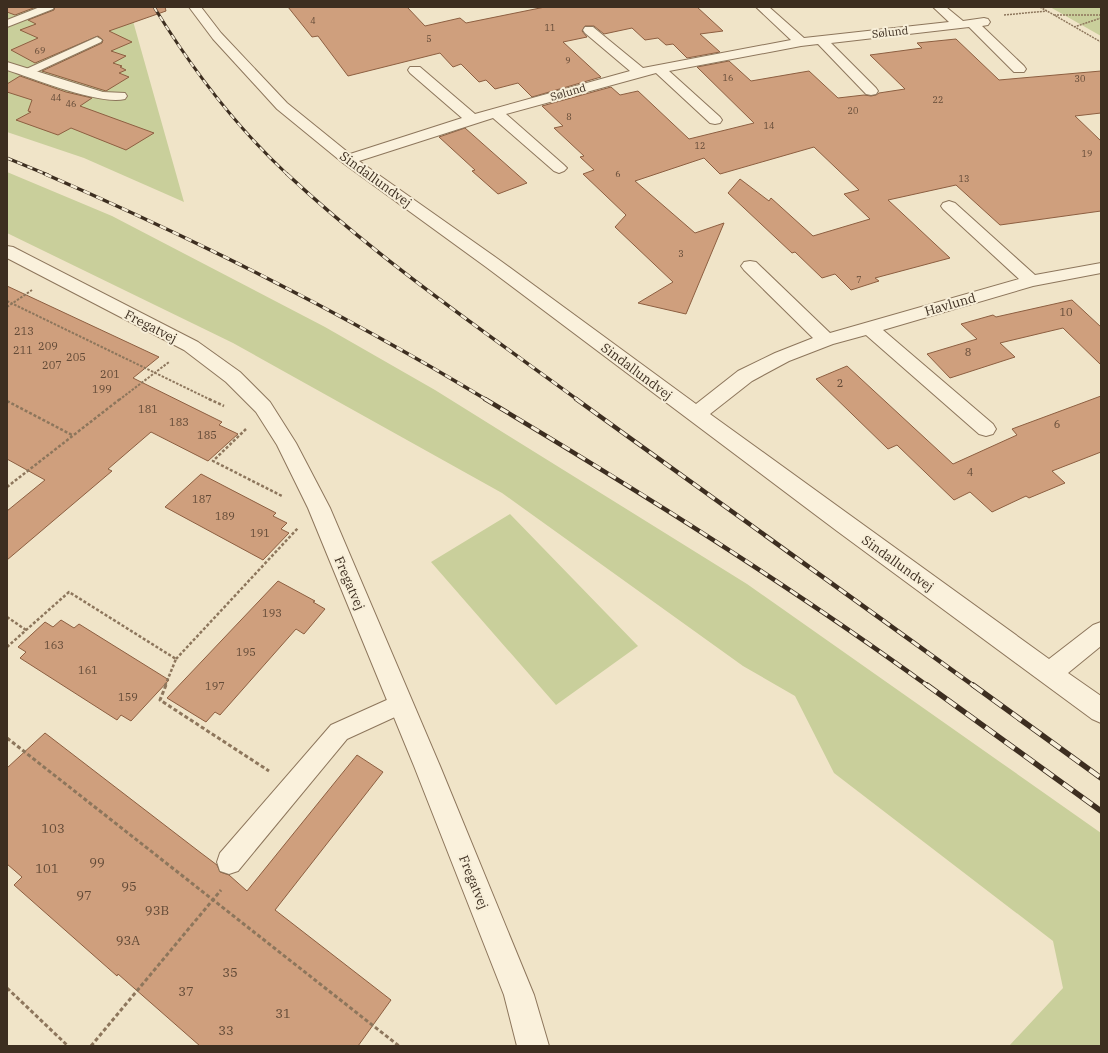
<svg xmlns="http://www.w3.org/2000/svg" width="1108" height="1053" font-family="'IBM Plex Serif',serif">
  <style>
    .green { fill: #c9cf9b }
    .building { fill: #cf9f7d; stroke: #8d5f41 }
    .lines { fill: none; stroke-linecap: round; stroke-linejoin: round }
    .lane-casing { stroke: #8d765c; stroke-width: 2 }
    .street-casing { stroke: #8d765c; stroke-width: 2 }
    .path-far3 { stroke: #8d765c; stroke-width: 1.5; stroke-dasharray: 2 1; stroke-linecap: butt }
    .path-far2 { stroke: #8d765c; stroke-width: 2; stroke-dasharray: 2.5 1.5; stroke-linecap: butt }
    .path-far1 { stroke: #8d765c; stroke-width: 2.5; stroke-dasharray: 3 2; stroke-linecap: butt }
    .path { stroke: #8d765c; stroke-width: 3; stroke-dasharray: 4 2.5; stroke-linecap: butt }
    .lane { fill: #faf1dc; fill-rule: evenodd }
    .street { fill: #faf1dc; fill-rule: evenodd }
    .rail-far3-casing { stroke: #3d2e20; stroke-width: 3 }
    .rail-far2-casing { stroke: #3d2e20; stroke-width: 3.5 }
    .rail-far1-casing { stroke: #3d2e20; stroke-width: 4.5 }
    .rail-casing { stroke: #3d2e20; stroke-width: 5.5 }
    .rail-far3 { stroke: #f7eed8; stroke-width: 2; stroke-dasharray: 5.5; stroke-linecap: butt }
    .rail-far2 { stroke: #f7eed8; stroke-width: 2.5; stroke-dasharray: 7; stroke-linecap: butt }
    .rail-far1 { stroke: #f7eed8; stroke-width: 3; stroke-dasharray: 9; stroke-linecap: butt }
    .rail { stroke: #f7eed8; stroke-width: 4; stroke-dasharray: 12; stroke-linecap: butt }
    .labels { text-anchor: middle; stroke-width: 4; stroke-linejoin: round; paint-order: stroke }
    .far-number-label { font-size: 9px; fill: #624a37 }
    .far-street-label { font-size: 11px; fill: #3d2e20; stroke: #f7eed8 }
    .number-label { font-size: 11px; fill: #624a37 }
    .street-label { font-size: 13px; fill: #3d2e20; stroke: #f7eed8 }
    .near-number-label { font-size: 13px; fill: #624a37 }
  </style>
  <rect width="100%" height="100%" fill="#f0e4c8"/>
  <path class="green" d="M7,7h120l4,7 53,188 -100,-44 -77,-26z
    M1050,7h51v29z
    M7,172l105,44 213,111 110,63 312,194 354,249v213h-92l54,-58 -10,-47 -219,-168 -39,-77 -52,-30 -241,-173 -269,-150 -226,-110z
    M510,514l128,132 -82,59 -125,-143z"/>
  <path class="building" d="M7,7h29l-21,8 -8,-3z
    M55,7h110l1,4 -57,20 23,11 -21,9 15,5 -13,7 9,3 -2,1 6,3 -7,3 10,4 -23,14 -64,-20 60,-28 1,-3 -5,-4 -63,27 -24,-13 27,-12 -18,-8 16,-6 -8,-4 26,-10z
    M288,7h119l18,19 35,-8 6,5 79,-16h152l26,24 -23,3 20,18 -33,6 -14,-14 -7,1 -8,-7 -13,2 -13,-12 -28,6 -10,-8h-9l-3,5 5,6 -24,5 38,35 -69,20 -14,-14 -23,6 -9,-9 -7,2 -18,-18 -8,3 -13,-14 -92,23 -30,-40 -6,1z
    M956,39l43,41 102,-9v42l-26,3 26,25v70l-101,14 -44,-40 -68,15 62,58 -75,20 4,3 -28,9 -16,-16 -13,4 -27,-26 -3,1 -64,-60 12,-14 29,22 2,-3 42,38 57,-17 -26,-25 15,-4 -45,-43 -94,27 -16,-16 -69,23 60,52 29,-10 -38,91 -48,-11 35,-21 -58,-55 11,-12 -43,-41 11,-4 -14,-13 4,-1 -30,-28 9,-2 -21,-20 69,-19 9,8 18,-4 51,48 65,-16 -57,-56 32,-6 22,20 58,-10 29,27 26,-3 7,1 5,-1 3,-2 26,-4 -35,-34 52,-7 -5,-5z
    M20,76l46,16 26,6 -12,8 74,27 -28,17 -55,-22 -13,7 -42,-15 15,-8 -3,-1 4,-11 -25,-8v-8z
    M465,128l62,55 -29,11 -26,-23 3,-1 -36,-33z
    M7,286l152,71 -26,21 89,44 -3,3 19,9 -30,27 -57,-29 -43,37 4,2 -105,89v-49l38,-31 -38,-21z
    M1072,300l29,27v38l-38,-37 -63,15 15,14 -65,21 -23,-24 50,-15 -16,-15 32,-9 3,2z
    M847,366l106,98 64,-29 -5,-6 89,-33v56l-49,19 13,12 -36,15 -3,-2 -34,16 -22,-20 -16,8 -57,-55 -9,4 -72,-70z
    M201,474l75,39 -3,3 14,7 -6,6 8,4 -26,27 -98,-53z
    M278,581l37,20 -2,1 12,7 -21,25 -8,-5 -76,86 -5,-3 -9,10 -39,-24z
    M61,620l13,8 5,-4 90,56 -38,41 -10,-6 -4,5 -97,-62 6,-6 -8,-5 27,-25 8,5z
    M45,733l156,120 16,12 3,7 9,3 18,16 110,-136 26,17 -108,138 116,90 -33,46h-158l-82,-72 -1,2 -103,-91 8,-8 -15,-13v-96z"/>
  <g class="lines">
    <g class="lane-casing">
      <path id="lane" d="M40,7h14l-1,2 -46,18v-7z
        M97,37l5,3 -1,2 -69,32h-8l-2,-2 2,-2z
        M400,694l8,3 3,7 -3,7 -61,28 -109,132 -9,3 -9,-3 -3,-9 3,-9 111,-128z"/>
    </g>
    <g class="street-casing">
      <path id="street" d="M189,7h12l20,26 66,70 63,51 112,-36 -52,-45 -2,-3 2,-3h10l55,47 155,-43 -45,-38 -2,-3 2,-3h8l50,41 148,-28 -35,-33h13l35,31 145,-16 -16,-15h13l17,14 21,-3 4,1 2,3 -2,3 -6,1 42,40 2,3 -2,3h-10l-45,-45 -138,16 45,45 2,3 -2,3 -5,1 -5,-1 -48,-50 -17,2 -132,25 51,46 2,3 -2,3 -5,1 -5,-1 -54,-50 -150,41 58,51 3,3 -3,3 -5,2 -5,-2 -61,-53 -134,43 139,98 198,145 42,-33 37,-18 38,-15 -69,-68 -3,-4 3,-4 6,-1 6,1 74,71 189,-54 -76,-70 -2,-3 2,-3 6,-2 6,2 80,72 66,-12v10l-68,13 -150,44 110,94 3,5 -3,5 -7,2 -7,-2 -113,-99 -33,9 -44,17 -37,20 -42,33 339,245 44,-34 8,-3v24l-33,27 33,23v27l-9,-4 -255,-188 -351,-264 -143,-104 -66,-54 -64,-70z
        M7,62l96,30 22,1 2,3 -2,3c-27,6 -90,-20 -118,-29z
        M7,246l6,1 185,95 42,30 30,30 26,41 34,65 110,258 94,229 15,51h-32l-13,-51 -90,-229 -106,-258 -31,-63 -21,-33 -30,-30 -42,-32 -177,-92z"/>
    </g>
    <path class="path-far3" d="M1040,7l61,35
      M1004,15l43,-4
      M1054,15h47
      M1074,27l27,-9"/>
    <path class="path-far2" d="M7,301l204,99
      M7,307l25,-17
      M119,400l50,-38"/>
    <path class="path-far1" d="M209,399l15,7
      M7,401l65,34
      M246,429l-33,32 69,35
      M7,487l113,-88
      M7,617l19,13
      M7,647l62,-55 107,67 -11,27
      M176,659l122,-131"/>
    <path class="path" d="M166,685l-6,15 109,71
      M7,738l392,308
      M7,988l61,58
      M91,1046l130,-156"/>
    <use href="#lane" class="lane"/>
    <use href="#street" class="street"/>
    <g class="rail-far3-casing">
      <path id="rail-far3" d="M154,7c38,62 81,119 134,168
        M7,158l41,17"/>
    </g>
    <g class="rail-far2-casing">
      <path id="rail-far2" d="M45,174c152,66 300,140 442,226
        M287,174c90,84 192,154 291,226"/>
    </g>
    <g class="rail-far1-casing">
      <path id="rail-far1" d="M485,399c151,90 301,184 443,287
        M576,399l398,287"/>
    </g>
    <g class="rail-casing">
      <path id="rail" d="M927,685l174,126
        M973,685l128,93"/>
    </g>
    <use href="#rail-far3" class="rail-far3"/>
    <use href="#rail-far2" class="rail-far2"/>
    <use href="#rail-far1" class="rail-far1"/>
    <use href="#rail" class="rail"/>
  </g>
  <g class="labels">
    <g class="far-number-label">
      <text x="313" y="24">4</text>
      <text x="550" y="31">11</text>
      <text x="429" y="42">5</text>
      <text x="40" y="54">69</text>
      <text x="568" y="64">9</text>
      <text x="728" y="81">16</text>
      <text x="1080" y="82">30</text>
      <text x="56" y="101">44</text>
      <text x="938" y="103">22</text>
      <text x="71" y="107">46</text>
      <text x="853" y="114">20</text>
      <text x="569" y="120">8</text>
      <text x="769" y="129">14</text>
      <text x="700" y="149">12</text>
      <text x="1087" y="157">19</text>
      <text x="618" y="177">6</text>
      <text x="964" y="182">13</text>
      <text x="681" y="257">3</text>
      <text x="859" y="283">7</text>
    </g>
    <g class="far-street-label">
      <text transform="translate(890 32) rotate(-6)" y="4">Sølund</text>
      <text transform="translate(568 92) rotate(-16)" y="4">Sølund</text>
    </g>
    <g class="number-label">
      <text x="1066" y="316">10</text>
      <text x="24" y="335">213</text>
      <text x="48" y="350">209</text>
      <text x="23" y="354">211</text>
      <text x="968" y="356">8</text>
      <text x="76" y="361">205</text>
      <text x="52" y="369">207</text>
      <text x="110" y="378">201</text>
      <text x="840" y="387">2</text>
      <text x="102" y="393">199</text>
      <text x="148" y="413">181</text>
      <text x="179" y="426">183</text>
      <text x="1057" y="428">6</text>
      <text x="207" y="439">185</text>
      <text x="970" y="476">4</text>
      <text x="202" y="503">187</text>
      <text x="225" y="520">189</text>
      <text x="260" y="537">191</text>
      <text x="272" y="617">193</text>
      <text x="54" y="649">163</text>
      <text x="246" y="656">195</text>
      <text x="88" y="674">161</text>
      <text x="215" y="690">197</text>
      <text x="128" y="701">159</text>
    </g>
    <g class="street-label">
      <text transform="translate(376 179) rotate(36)" y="5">Sindallundvej</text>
      <text transform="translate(950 304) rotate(-16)" y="5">Havlund</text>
      <text transform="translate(151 326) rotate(27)" y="5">Fregatvej</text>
      <text transform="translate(637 371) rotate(37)" y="5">Sindallundvej</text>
      <text transform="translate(898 563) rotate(36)" y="5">Sindallundvej</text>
      <text transform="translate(350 583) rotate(67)" y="5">Fregatvej</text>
      <text transform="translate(474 882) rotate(68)" y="5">Fregatvej</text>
    </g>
    <g class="near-number-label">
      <text x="53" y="833">103</text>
      <text x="97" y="867">99</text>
      <text x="47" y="873">101</text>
      <text x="129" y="891">95</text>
      <text x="84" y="900">97</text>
      <text x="157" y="915">93B</text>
      <text x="128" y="945">93A</text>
      <text x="230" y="977">35</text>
      <text x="186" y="996">37</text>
      <text x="283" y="1018">31</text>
      <text x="226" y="1035">33</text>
    </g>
  </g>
  <rect width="1108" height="1053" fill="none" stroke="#3d2e20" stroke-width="16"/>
</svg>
